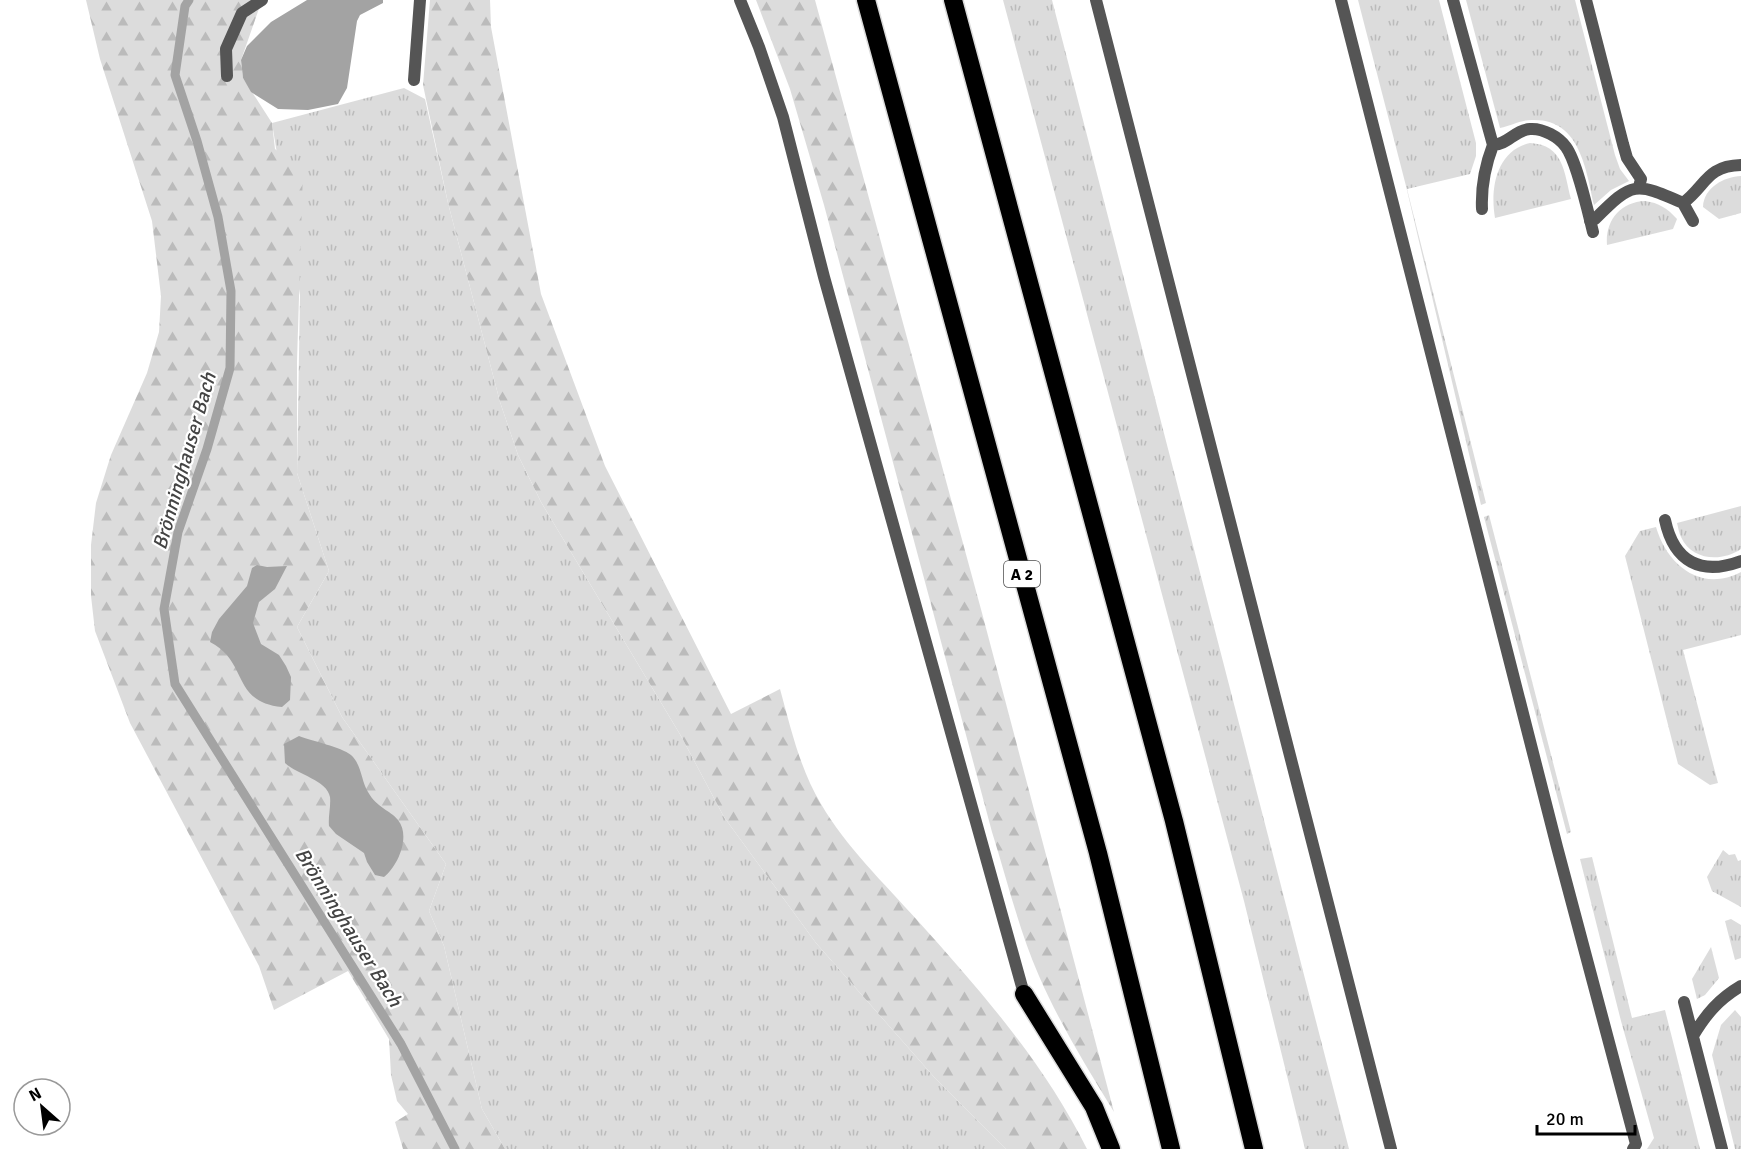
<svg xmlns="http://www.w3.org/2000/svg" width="1741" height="1149" font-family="Signika,sans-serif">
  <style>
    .grass { fill: url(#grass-tufts) }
    .forest { fill: url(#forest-firs) }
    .water { fill: #a3a3a3 }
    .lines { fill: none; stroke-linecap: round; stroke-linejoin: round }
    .stream { stroke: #a3a3a3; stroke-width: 9 }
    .highway-casing { stroke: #dbdbdb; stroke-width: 21 }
    .lane { stroke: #555; stroke-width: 12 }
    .highway { stroke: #000; stroke-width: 18 }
    .labels { text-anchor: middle; stroke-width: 4.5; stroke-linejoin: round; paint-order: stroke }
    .shield { fill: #fff; stroke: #4c4c4c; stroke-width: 1.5 }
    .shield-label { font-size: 16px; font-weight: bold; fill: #000 }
    .water-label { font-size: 20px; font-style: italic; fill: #444; stroke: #fff }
  </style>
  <defs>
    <pattern id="grass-tufts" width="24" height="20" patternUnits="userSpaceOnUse" patternTransform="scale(1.5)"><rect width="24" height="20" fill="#dcdcdc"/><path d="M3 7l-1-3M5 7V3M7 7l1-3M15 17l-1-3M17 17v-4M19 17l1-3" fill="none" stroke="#bbb"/></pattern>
    <pattern id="forest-firs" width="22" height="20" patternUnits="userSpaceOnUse" patternTransform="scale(1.5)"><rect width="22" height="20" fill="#dcdcdc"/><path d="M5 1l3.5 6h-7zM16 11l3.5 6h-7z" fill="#bbb"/></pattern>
  </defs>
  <rect width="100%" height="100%" fill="#fff"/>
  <path class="grass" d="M1003,0h49l297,1149h-44l-61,-248z
    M1358,0h81l37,143v13l-6,18 -63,15 79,314 -5,2 -75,-319z
    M1466,0h109l40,155 5,14 9,12 -18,9 -17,15c-8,-35 -14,-87 -62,-85 -12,0 -21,6 -32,8z
    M404,88l21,11 23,104 52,199 18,53 23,47 140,234 43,81 92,126 119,135 71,71h-501l-23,-40 -38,-163 -15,-35 17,-47 -104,-147 -45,-90 32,-56 -32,-98 3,-178 -28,-172z
    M1530,143c34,2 34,29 41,56l-76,19c-5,-29 1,-67 35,-75z
    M1741,176v37l-22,6 -16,-12c1,-20 21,-30 38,-31z
    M1645,201c14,2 22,7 32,18l-4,10 -66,16c-2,-24 13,-43 38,-44z
    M1741,506v43c-19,13 -49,12 -60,-12 -2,-4 -3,-10 -4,-14z
    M1489,515l82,317 -4,2 -83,-317z
    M1656,527c11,38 45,66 85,45v63l-58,15 35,133 -8,2 -32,-21 -53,-208 15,-25z
    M1723,850l6,5 6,-1 3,7 3,-1v47l-29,-16 -5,-14z
    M1592,857l40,161 33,-8 35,139h-53l7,-11 -33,-117 -41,-162z
    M1731,919l10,6v33l-6,2 -10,-39z
    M1711,947l8,31 -14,17 -8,4 -5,-20z
    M1735,1010l6,7v132h-6l-23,-94 9,-30z"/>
  <path class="forest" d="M86,0h176l-21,60 2,18 29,45 3,26 28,21 -6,191v112l32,98 -32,56 45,90 104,147 -17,47 15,35 38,163 23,40h-102l-8,-27 13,-8 -11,-13 -6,-26 -2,-36 -41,-68 -74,39 -15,-44 -129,-243 -35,-92 -4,-35v-51l5,-42 15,-48 36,-82 12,-41 2,-36 -9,-75 -52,-162z
    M430,0h60l1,27 50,267 64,172 126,248 49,-25c11,40 20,80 41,115 25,43 63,79 96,116 64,71 127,143 170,229h-81l-71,-71 -119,-135 -92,-126 -43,-81 -140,-234 -23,-47 -18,-53 -52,-199 -25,-118z
    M756,0h59l167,613 132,499c-27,-44 -54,-88 -75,-136 -20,-46 -32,-96 -47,-144l-168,-627 -34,-116z"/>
  <path class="water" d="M307,0h76v3l-23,12 -3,6 -10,67 -9,16 -30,6 -30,-1 -27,-17 -8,-14 -2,-18 6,-14 24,-24z
    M257,565l10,2 20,-1 -12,23 -16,13 -6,21 8,21 18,11 7,11 5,11 -1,23 -8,7c-51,-5 -33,-45 -72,-65l2,-10 7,-13 28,-33 5,-18z
    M299,736c13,5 42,11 52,19 11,10 10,26 17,37 9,16 22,18 30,28 13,16 0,46 -14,57l-9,-2 -8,-13 -3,-9 -28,-19 -7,-8c-1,-9 2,-20 1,-29 -3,-17 -32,-22 -45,-34l-1,-19z"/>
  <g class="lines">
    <path class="stream" d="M189,0l-4,6 -10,69 22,66 21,76 13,74 -1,77 -23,81 -29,83 -14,77 11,75 226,360 54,105"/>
    <g class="highway-casing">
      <path id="highway" d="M866,0l232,853 73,296
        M953,0l221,821 80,328
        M1024,994l70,113 17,42"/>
    </g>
    <path class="lane" d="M740,0l19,47 24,70 41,160 200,717
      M1096,0l295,1149
      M1341,0l216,847 79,297 -3,5
      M1453,0l40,145c-8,21 -12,42 -11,64
      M1586,0l37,144 4,14 14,21 -2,8
      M227,76l-1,-27 16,-36 20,-13
      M414,80l6,-80
      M1493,145c14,0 22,-15 37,-16 13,-1 29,8 36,18 11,15 22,65 27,85
      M1590,221l5,-2c38,-38 40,-37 88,-16
      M1693,221l-10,-18c23,-17 23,-37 58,-38
      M1665,520c9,42 36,56 76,41
      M1684,1002l38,147
      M1693,1036c13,-22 26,-37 48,-50"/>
    <use href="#highway" class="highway"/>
  </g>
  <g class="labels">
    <rect class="shield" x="1004" y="561" width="36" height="26" rx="4.5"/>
    <g class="shield-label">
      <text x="1022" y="580">A 2</text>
    </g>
    <g class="water-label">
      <text transform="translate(184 461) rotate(-74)" y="7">Brönninghauser Bach</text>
      <text transform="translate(349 927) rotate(58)" y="7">Brönninghauser Bach</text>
    </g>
  </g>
  <g transform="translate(42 1107) rotate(332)"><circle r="28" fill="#ffffff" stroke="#999999" stroke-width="1.5"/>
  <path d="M0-4.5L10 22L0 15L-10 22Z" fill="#000000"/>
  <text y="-9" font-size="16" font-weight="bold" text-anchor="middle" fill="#000000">N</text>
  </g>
  <path d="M1537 1125v9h98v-9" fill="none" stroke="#000000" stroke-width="3"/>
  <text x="1546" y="1125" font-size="18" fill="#000000" stroke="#ffffff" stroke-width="4.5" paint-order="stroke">20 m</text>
</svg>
